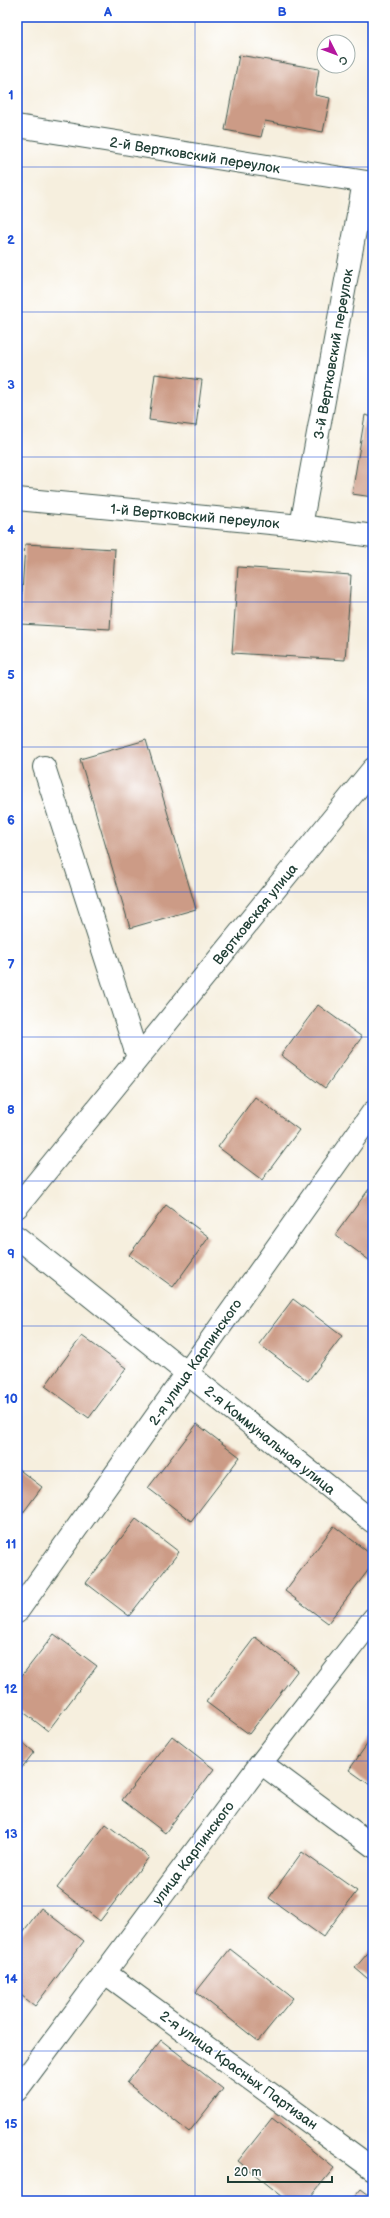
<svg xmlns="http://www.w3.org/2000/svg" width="390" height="2218" font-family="'Balsamiq Sans',sans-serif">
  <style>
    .building { fill: #cc9b86 }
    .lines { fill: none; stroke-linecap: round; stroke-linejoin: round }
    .minor-casing { stroke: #3f584e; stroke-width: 24 }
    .minor { stroke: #fff; stroke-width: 22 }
    .grid { fill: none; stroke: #1d4ed8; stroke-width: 1; stroke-opacity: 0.55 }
    .labels { text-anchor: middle; stroke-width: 3; stroke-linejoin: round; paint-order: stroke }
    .street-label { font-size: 14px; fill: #1f3d34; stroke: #fff }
    .neatline { fill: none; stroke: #1d4ed8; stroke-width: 1.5 }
    .grid-label { font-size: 13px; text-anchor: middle; font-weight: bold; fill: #1d4ed8 }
  </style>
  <rect width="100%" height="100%" fill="#fff"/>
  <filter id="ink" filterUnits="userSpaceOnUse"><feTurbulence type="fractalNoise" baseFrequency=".025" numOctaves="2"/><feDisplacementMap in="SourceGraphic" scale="8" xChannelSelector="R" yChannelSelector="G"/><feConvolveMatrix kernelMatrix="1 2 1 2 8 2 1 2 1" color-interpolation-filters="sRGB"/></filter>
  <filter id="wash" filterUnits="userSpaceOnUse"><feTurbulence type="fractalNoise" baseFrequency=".012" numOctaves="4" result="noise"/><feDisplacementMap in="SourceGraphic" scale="16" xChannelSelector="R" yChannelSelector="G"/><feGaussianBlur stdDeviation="0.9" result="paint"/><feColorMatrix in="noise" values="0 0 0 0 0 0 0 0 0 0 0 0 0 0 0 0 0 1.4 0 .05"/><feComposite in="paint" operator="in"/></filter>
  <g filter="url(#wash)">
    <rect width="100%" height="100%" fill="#f6efde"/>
    <g id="blocks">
      <path class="building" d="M239,55l80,14 -4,26 15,3 -7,34 -58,-11 -4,16 -36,-7z
        M155,374l47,6 -6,46 -47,-6z
        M365,415l8,2v80l-21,-3z
        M25,544l90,5 -5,80 -90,-5z
        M238,567l113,8 -6,85 -113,-7z
        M146,740l50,169 -66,19 -50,-169z
        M318,1005l44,32 -37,51 -44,-33z
        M255,1097l44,33 -37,50 -44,-33z
        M369,1189l4,3v71l-38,-28z
        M166,1205l43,32 -36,50 -44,-32z
        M293,1299l49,37 -34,45 -49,-37z
        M82,1336l44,32 -37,50 -44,-32z
        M197,1424l43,33 -49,64 -43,-33z
        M17,1468l25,19 -25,34z
        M136,1519l43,33 -50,64 -43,-33z
        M334,1526l39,30v8l-45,59 -43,-32z
        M54,1634l43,32 -49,65 -31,-24v-25z
        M255,1637l43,33 -49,64 -43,-32z
        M172,1736l42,33 -49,64 -43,-33z
        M373,1736v51l-24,-17z
        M17,1738l17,14 -17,22z
        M106,1824l43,33 -49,64 -43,-33z
        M302,1852l55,39 -34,46 -54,-39z
        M41,1908l43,33 -49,65 -18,-14v-52z
        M373,1947v36l-18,-15z
        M230,1949l63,49 -35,43 -62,-49z
        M161,2040l62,49 -34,43 -62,-49z
        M272,2118l62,50 -27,33h-19l-50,-40z
        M361,2189l12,9v3h-22z"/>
    </g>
  </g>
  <g filter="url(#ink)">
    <use href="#blocks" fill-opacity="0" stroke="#3f584e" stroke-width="1"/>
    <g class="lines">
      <g class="minor-casing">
        <path id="minor" d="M17,126l356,57
          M17,499l284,27 72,10
          M301,526l63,-344
          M44,767l94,291
          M17,1207l356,-438
          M17,1237l356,285
          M17,1612l356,-500
          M261,1763l112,83
          M104,1972l269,197
          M17,2090l244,-327 112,-144"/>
      </g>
      <use href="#minor" class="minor"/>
    </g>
  </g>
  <path class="grid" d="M195,17v2184M17,167h356M17,312h356M17,457h356M17,602h356M17,747h356M17,892h356M17,1037h356M17,1181h356M17,1326h356M17,1471h356M17,1616h356M17,1761h356M17,1906h356M17,2051h356"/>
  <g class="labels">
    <g class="street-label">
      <text transform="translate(195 155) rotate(9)" y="5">2-й Вертковский переулок</text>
      <text transform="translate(333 354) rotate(-80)" y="5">3-й Вертковский переулок</text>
      <text transform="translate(195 516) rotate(5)" y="5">1-й Вертковский переулок</text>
      <text transform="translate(255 914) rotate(-51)" y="5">Вертковская улица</text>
      <text transform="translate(195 1362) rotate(-55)" y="5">2-я улица Карпинского</text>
      <text transform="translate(270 1440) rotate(39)" y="5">2-я Коммунальная улица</text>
      <text transform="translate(193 1853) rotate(-53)" y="5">улица Карпинского</text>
      <text transform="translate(239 2070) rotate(36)" y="5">2-я улица Красных Партизан</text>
    </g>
  </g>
  <rect width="390" height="2218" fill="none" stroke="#fff" stroke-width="44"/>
  <g transform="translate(336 54) rotate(132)"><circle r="19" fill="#ffffff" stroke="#a5b1ae"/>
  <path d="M0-3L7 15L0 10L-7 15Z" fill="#b5179e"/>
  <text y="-6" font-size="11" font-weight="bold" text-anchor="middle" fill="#1f3d34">С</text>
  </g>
  <path d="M228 2176v6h104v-6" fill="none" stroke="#1f3d34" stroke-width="2"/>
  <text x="234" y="2176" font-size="12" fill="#1f3d34" stroke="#ffffff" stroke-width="3" paint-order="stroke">20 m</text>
  <rect x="22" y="22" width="346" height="2174" class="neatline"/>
  <g class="grid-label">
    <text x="108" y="16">A</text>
    <text x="282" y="16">B</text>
    <text x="11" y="99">1</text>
    <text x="11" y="244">2</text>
    <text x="11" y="389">3</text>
    <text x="11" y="534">4</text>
    <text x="11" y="679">5</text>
    <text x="11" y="824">6</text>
    <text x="11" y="969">7</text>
    <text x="11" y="1114">8</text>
    <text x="11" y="1258">9</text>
    <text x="11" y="1403">10</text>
    <text x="11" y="1548">11</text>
    <text x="11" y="1693">12</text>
    <text x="11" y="1838">13</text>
    <text x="11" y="1983">14</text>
    <text x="11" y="2128">15</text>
  </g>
</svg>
